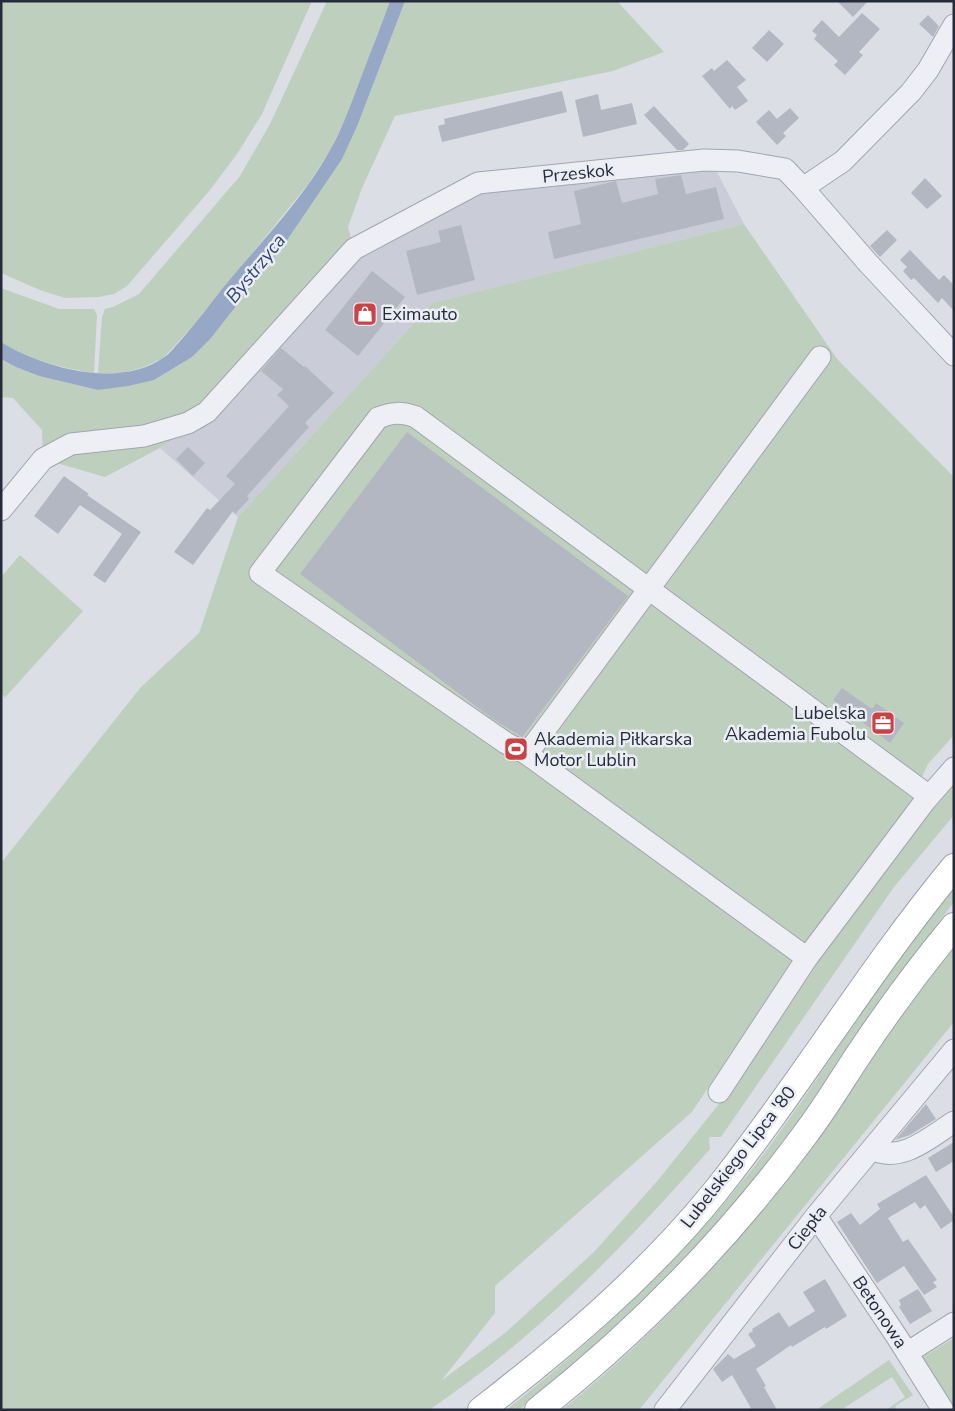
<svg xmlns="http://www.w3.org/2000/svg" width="955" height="1411" font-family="'Nunito Sans',sans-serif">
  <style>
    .built { fill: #cacdd7 }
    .green { fill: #bfcfbd }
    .water { fill: #96a8c6 }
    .building { fill: #b3b7c2 }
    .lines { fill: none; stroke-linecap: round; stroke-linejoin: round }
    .minor-casing { stroke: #a2a5af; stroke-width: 23 }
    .major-casing { stroke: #9ba1b1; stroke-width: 28 }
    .minor { stroke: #eeeff4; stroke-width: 21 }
    .major { stroke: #fff; stroke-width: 26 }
    .labels { text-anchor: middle; stroke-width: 5; stroke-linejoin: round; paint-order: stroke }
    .street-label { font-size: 18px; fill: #262b3b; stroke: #ebedf4 }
    .poi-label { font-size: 18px; fill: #262b3b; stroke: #ebedf4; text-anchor: start }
    .water-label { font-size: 19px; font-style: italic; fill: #31466e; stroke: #ebedf4 }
  </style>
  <rect width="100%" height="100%" fill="#dcdee6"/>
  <path class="built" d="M716,170l28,54 -312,79 -194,214 -78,-69 33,-22 166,-170 127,-66z"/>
  <path class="green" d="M1,1h311l-50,113 -25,40 -27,36 -83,96 -13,8 -15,3 -34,1 -25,-8 -39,-17z
    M327,1h63l-42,113 -19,38 -20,31 -114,141 -32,34 -19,9 -21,6h-25l4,-56 3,-8 8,-2 26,-13 101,-118 30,-52z
    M405,1h212l47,51 -51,19 -218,45 -33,72 -14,39 6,22 -161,177 -33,22 -55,29 -62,-18 -1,-29 -29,-32 -12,-1v-38l15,8 23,9 59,14 56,-10 38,-23 166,-233z
    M744,224l94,136 116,117v258l-26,29 -23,50 -113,146 -100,152 -197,174v27l-54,68 64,-48 89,-81 65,-73 59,-74 76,-115 160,-210v35l-60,72 -173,250h-10l-2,1 1,11c-84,96 -174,189 -281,261h-428v-547l140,-176 58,-54 39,-116 194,-214z
    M1,288l58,21h35l3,6 -3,58c-33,-5 -64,-13 -93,-31z
    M20,555l63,56 -82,91 4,-5 -4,-3v-117z
    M954,884v18l-72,94 -94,141 -53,66 -72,80 -85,78 -59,49h-13c89,-70 172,-148 243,-237 41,-52 77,-108 114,-163 29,-43 59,-85 91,-126z
    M954,945v77l-315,388h-77c96,-77 179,-169 252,-267 29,-38 54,-79 81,-119 18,-27 39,-53 59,-79z
    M954,1338v72l-29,-45 -2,-8z
    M889,1360l24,35 -18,11 2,4h-11l19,-13 -13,-20 -51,33h-25z"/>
  <path class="water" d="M390,1h15l-47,123 -16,35 -57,84 -74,95 -19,19 -38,23 -26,6 -30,4 -59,-14 -23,-9 -15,-8v-17c42,26 118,47 162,16 7,-4 13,-13 19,-19 14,-16 27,-33 40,-50 36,-44 79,-87 107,-137 14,-24 23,-51 33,-77 9,-24 19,-49 28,-74z"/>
  <path class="building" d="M837,1h31l-15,16z
    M862,13l18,16 -21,23 4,3 -18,20 -11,-10 4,-4 -24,-22 3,-4 -5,-4 10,-11 17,17z
    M928,15l11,11 -6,11 -14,-13z
    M769,30l15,14 -17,18 -15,-14z
    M727,60l19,20 -9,7 11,14 -13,9 -3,-4 -2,3 -28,-33 10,-8 2,3z
    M562,91l5,21 -125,30 -4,-16 7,-2 -1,-5z
    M598,94l3,16 31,-7 5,21 -54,13 -8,-37z
    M654,106l35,38 -6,6h-6l-33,-35z
    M790,108l9,10 -16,15 3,3 -9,9 -21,-23 13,-12 8,9z
    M681,175l5,19 30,-7 8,32 -170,40 -6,-27 33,-8 -7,-33 42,-10 6,22 36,-9 -3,-15z
    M925,178l17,18 -15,13 -16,-16z
    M461,225l14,55 -58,15 -11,-44 35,-9 -3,-11z
    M887,230l10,10 -17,17 -10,-11z
    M910,250l29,30 5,-5 10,10v26l-12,-13 -4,5 -24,-25 -3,2 -8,-9 4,-4 -7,-7z
    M372,271l33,26 -47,59 -33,-26z
    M281,348l23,19 1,-1 29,27 -29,30 4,4 -62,69 2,3 -14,15 -2,-3 -40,54 -19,-13 33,-44 3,2 25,-26 -9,-8 63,-70 -12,-11 6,-6 -22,-18z
    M407,432l221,164 -106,141 -29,-18 -193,-145z
    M188,447l17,16 -12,13 -17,-17z
    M64,476l25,18 -2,1 54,37 -36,51 -12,-8 29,-41 -42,-29 -22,29 -24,-18z
    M842,688l30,21 4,-6 28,20 -14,20 -57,-43z
    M926,1104l10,15 -26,16 -15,5z
    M954,1142v19l-18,11 -8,-14z
    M926,1175l28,42v3l-13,9 -16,-24 -5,4 -5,-7 -27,16 15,24 5,-3 29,41 -4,2 4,5 -13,8 -20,-29 -27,17 -40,-61 14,-9 9,12 20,-16 -3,-5z
    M825,1279l22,37 -21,13 -1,-2 -33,20 -1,-2 -35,24 10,17 -2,1 13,23h-25l-20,-35 -10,7 -9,-13 15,-15 6,5 22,-13 -8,-12 5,-3 -1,-2 19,-12 8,-5 10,15 26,-16 -12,-19z
    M918,1289l14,22 -22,13 -11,-17 2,-2 -2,-5z"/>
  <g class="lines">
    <g class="minor-casing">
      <path id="minor" d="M803,188l40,-27 68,-69 17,-22 26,-45
        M1,510l42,-51 28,-15 73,-8 44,-13 19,-11 147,-163 124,-66 226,-23 34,1 47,8 18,19 65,75 86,92
        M527,754l293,-397
        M807,958l-280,-204 -21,-11 -246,-170 118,-155c14,-6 24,-6 38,-1l513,379
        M719,1092l88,-134 118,-157 29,-33
        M872,1149c29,15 58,-12 82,-27
        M816,1216l81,121 46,73
        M907,1353l47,-30
        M665,1410l151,-194 138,-166"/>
    </g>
    <g class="major-casing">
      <path id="major" d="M481,1410c84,-65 167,-135 234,-218 84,-105 153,-221 239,-325
        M538,1410c101,-80 190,-171 266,-274 20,-26 37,-55 55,-82 30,-45 61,-87 95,-128"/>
    </g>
    <use href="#minor" class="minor"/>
    <use href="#major" class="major"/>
  </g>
  <defs>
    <g id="shop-square" transform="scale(1.25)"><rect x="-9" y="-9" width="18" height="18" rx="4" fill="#ca4146" stroke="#ebedf4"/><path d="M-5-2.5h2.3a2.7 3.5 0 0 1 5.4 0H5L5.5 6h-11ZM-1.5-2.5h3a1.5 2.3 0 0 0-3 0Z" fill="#fff"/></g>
    <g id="office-square" transform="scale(1.25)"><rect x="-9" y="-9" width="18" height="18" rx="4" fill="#ca4146" stroke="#ebedf4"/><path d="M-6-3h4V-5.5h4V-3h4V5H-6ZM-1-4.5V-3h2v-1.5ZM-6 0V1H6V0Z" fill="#fff"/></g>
    <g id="stadium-square" transform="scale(1.25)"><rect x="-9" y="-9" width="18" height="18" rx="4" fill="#ca4146" stroke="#ebedf4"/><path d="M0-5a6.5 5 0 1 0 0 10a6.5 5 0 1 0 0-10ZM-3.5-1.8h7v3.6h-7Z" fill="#fff"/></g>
  </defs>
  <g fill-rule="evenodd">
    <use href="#shop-square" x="365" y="314"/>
    <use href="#office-square" x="883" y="723"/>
    <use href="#stadium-square" x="516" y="749"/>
  </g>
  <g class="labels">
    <g class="street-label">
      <text transform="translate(578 173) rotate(-6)" y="6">Przeskok</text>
      <text transform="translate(738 1157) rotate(-52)" y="6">Lubelskiego Lipca '80</text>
      <text transform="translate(807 1228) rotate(-52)" y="6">Ciepła</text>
      <text transform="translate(880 1312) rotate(56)" y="6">Betonowa</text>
    </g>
    <g class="poi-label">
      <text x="382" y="320">Eximauto</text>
      <text x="866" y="719" text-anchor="end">Lubelska<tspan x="866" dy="21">Akademia Fubolu</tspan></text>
      <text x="534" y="745">Akademia Piłkarska<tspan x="534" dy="21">Motor Lublin</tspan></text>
    </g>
    <g class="water-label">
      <text transform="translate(255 268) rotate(-51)" y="7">Bystrzyca</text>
    </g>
  </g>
  <rect width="955" height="1411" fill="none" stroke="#262b3b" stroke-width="5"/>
</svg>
